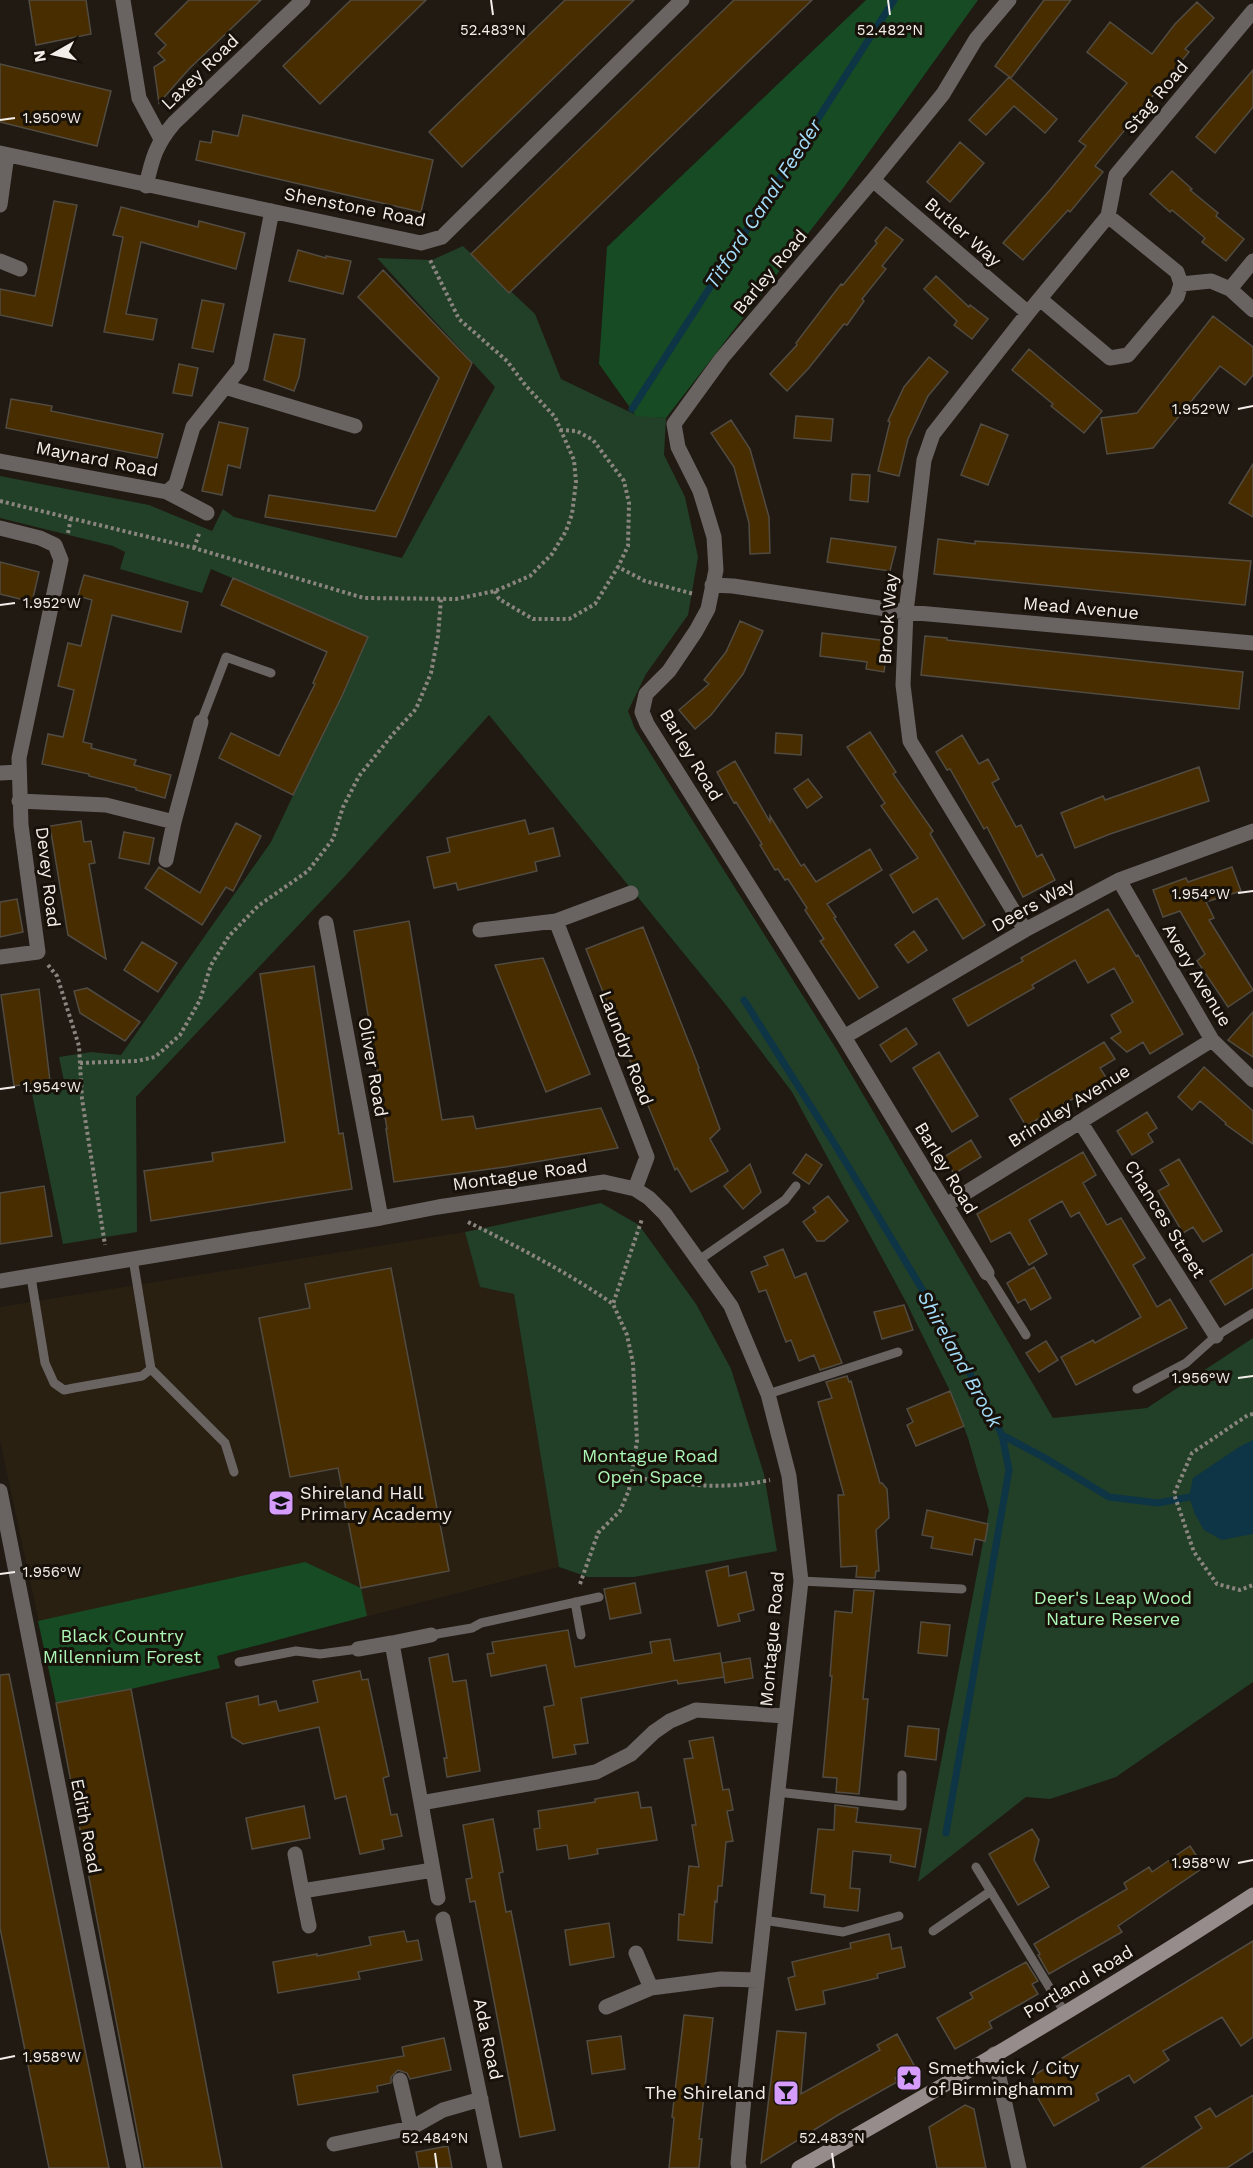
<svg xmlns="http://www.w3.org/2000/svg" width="1253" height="2168" font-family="'Work Sans',sans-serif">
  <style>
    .built { fill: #292012 }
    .green { fill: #223f27 }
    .forest { fill: #164b23 }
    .water { fill: #0e3546 }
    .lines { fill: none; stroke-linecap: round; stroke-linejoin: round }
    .stream { stroke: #0e3546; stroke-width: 7 }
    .building { fill: #472d00; stroke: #514b42; stroke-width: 1.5 }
    .path { stroke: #8a857f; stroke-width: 4; stroke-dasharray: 3 3; stroke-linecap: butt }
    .service { stroke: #696362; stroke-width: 9 }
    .minor { stroke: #696362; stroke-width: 15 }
    .secondary { stroke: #968c8b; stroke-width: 15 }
    .ticks { fill: none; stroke: #f3eee9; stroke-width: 2 }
    .labels { text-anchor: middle; stroke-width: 6; stroke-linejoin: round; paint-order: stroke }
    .street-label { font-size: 18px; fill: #f3eee9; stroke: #17110a }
    .park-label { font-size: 18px; fill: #acf8b6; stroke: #17110a }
    .poi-label { font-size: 18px; fill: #f3eee9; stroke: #17110a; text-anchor: start }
    .water-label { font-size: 20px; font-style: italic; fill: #a3dcf8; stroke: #17110a }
    .ticks-label { font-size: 15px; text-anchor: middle; fill: #f3eee9; stroke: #17110a; stroke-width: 6; stroke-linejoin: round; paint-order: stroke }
  </style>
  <rect width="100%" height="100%" fill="#201a12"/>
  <path class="built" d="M465,1232l15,55 34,7 45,273 -342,88 3,13 -89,21 -75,14 -56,-263v-133z"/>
  <path class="green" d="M463,246l72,68 26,65 75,36 30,3 -2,37 21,42 13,60 -10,58 -42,59 -18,37 7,18 202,321 216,368 94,-10 106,-70v344l-137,95 -66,22 -24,-2 -108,85 71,-371 -21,-73 -18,-47 -44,-89 -114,-210 -66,-87 -237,-290 -144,161 -209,221 1,135 -74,12 -31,-150 33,-8 -6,-29 32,-5 30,3 150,-213 97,-205 -157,-68 -9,24 -82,-24 5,-17 -12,-6 -113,-28v-42l149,29 63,26 11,-22 11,8 168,41 93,-171 -118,-129 55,2z
    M601,1203l38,22 57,79 35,65 33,105 13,77 -143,26h-46l-29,-10 -45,-273 -34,-7 -15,-55z"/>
  <path class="forest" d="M866,0h112l-134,187 -178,231 -30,-2 -37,-52 8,-117z
    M305,1562l56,26 6,28 -150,40 3,12 -89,21 -75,14 -18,-82z"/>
  <path class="water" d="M1253,1440v94l-31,6 -18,-10 -9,-16 -6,-17 4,-19 46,-31z"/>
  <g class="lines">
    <path class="stream" d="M632,409l262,-409
      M744,1000l90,143 117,194 51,98 7,35 -63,363
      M1002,1435l43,23 64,39 49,6 31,-6"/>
  </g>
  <path class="building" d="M29,0h57l5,34 -55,11z
    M189,0h72l-72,69 -30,34 -5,-36 11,-7 -7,-7 8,-8 -11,-11z
    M351,0h75l-106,104 -37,-38z
    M565,0h69l-172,167 -33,-35z
    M734,0h78l-303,293 -38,-39z
    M1044,0h27l-60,78 -16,-12z
    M1197,2l17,16 -29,31 4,3 -94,114 8,6 -33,40 -2,-2 -45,50 -20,-17 47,-53 36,-44 -7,-5 48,-58 -40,-31 23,-30 42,32 23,-30z
    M0,64l111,27 -14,55 -97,-24z
    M1253,70v37l-38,46 -19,-16z
    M1009,77l48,42 -12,14 -31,-27 -28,29 -17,-15z
    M243,115l190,45 -12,52 -225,-52 4,-19 11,2 2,-12 25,5z
    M960,142l24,21 -34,39 -23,-20z
    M1172,171l20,18 -2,1 28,23 -2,3 28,23 -18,22 -24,-19 3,-4 -33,-28 -2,2 -20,-18z
    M54,201l23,4 -25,121 -52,-11v-26l35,7z
    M121,207l77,20 1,-6 46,12 -9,36 -95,-27 -15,72 31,5 -4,21 -49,-8 19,-95 -10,-2z
    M886,227l17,13 -21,26 4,3 -24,30 2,2 -17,24 -3,-1 -36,45 -21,22 -17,-17 27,-29 -1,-2 45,-59 2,1 34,-42 -2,-2z
    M298,250l28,8v-2l25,5 -8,33 -54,-13z
    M383,270l89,93 -76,174 -131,-20 4,-22 106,16 64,-133 -81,-81z
    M936,276l33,31 1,-2 18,14 -16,20 -18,-14 3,-4 -33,-32z
    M202,300l22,4 -11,48 -21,-4z
    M1213,316l40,31v28l-8,10 -25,-19 -67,82 -46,6 -6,-36 36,-5z
    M274,334l31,5 -6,38 -5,14 -30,-11z
    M1029,349l73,62 -18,22 -33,-27 2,-2 -41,-34z
    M929,357l19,15 -20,24 -20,43 -9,37 -21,-5 12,-49 -2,-1 16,-34z
    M179,364l19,4 -6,28 -19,-3z
    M11,399l41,7 -1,5 112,23 -6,24 -151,-30z
    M796,416l37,3 -2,22 -37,-3z
    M731,420l19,29 19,68 1,36 -20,1 -1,-31 -15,-56 -23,-34z
    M219,422l29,6 -8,40 -12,-3 -6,30 -20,-4z
    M981,424l27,11 -20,50 -27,-10z
    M1253,464v53l-24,-14z
    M852,474l18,1 -2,27 -18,-2z
    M831,538l65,9 -6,24 -63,-9z
    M938,539l37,5v-3l276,20 -6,44 -311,-31z
    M0,562l39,10 -7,30 -32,-8z
    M84,575l104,27 -7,30 -69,-17 -29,127 9,2 -1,4 45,12 -2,5 37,10 -6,23 -29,-8v-2l-47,-12v-2l-47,-10 6,-30 15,3 11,-47 -16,-4 10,-43 13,3 11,-46 -14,-4z
    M233,578l135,59 -26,59 -49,99 -74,-37 12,-25 48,23 36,-72 -2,-1 14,-31 -106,-47z
    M740,621l23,10 -20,43 -32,41 -16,14 -16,-19 30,-26 -5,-4 22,-28z
    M822,633l66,8 -4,31 -18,-3 1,-7 -47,-6z
    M925,636l22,2v2l296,32 -4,37 -318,-34z
    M870,732l26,40 -3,2 40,57 -3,3 55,91 -22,14 -26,-41 -24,15 -23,-38 28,-17 -37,-52 4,-3 -38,-56z
    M776,733l26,2 -1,20 -26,-2z
    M962,735l17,29 9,-5 11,20 -7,4 24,44 5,-2 16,32 5,-3 13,26 -32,17 -36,-70 -3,2 -34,-60 -3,1 -11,-18z
    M735,761l35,61v-6l31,50 3,-2 12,18 54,-33 12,21 -55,34 9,13 -2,1 44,69 -19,12 -39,-58 4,-2 -19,-29 2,-2 -19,-29 -3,1 -7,-11 -3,1 -15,-25 2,-1 -26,-42 -2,1 -17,-31z
    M1199,767l10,34 -99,33 -35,14 -14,-35 42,-17 2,4z
    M808,779l14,18 -15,11 -13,-19z
    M525,820l4,14 24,-6 7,28 -25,6 2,9 -79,19 -2,-7 -22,5 -7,-31 23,-5 -3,-14z
    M81,821l3,21 7,-1 4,22 -6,1 17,95 -38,-24 -18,-109z
    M236,823l25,13 -28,55 -7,-4 -24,38 -57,-37 14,-21 41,26z
    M124,832l30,6 -5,26 -30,-6z
    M1232,867l9,24 -35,11 8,16 -5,2 44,70 -25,17 -31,-46 8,-7 -25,-43 -17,6 -10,-27 33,-12 2,4z
    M17,899l6,33 -23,5v-35z
    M1108,909l28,47 2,-1 45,79 -33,20 -7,-12 -16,10 -16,-14 10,-6 -10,-17 22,-13 -19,-34 -26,15 -13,-23 -43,25 2,3 -66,38 -15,-27 70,-38 -2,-3z
    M409,921l33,199 31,-4 3,13 125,-21 17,40 -113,19 -111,15 -8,-53h1l-33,-198z
    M643,927l56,141 -1,1 22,60 -10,10 18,32 -37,21 -14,-24 -2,2 -31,-74 -58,-147z
    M914,931l13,19 -19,13 -13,-18z
    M142,942l35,21 -19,29 -34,-22z
    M543,958l47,116 -44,18 -51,-127z
    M314,966l25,168 4,-1 9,56 -201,32 -7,-50 69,-10 -1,-8 73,-11 -25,-168z
    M87,988l53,34 -15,19 -45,-28 -6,-22z
    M39,989l11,92 -36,5 -13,-91z
    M1253,1012v45l-25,-17z
    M906,1028l11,16 -26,18 -11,-17z
    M1104,1042l11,17 -15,9 7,11 -81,47 -16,-27z
    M939,1052l39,64 -26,16 -39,-64z
    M1204,1067l49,44v33l-28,-20 1,-1 -26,-22 -8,9 -14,-13z
    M1147,1112l10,16 -9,6 5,8 -21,13 -15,-24z
    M971,1140l10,17 -27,17 -10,-17z
    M1083,1152l13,23 -13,8 24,42 14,-7 24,40 -12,7 24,42 13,-8 17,29 -111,57 -15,-28 32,-17 2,3 46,-26 -62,-105 -8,5 -9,-16 -33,19 18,34 -18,11 -19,-33 -19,10 -14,-28z
    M806,1154l16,11 -13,19 -16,-11z
    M1179,1159l43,72 -19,11 -10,-15 -10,6 -25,-42 11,-6 -9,-15z
    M750,1164l11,28 -18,17 -19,-23z
    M44,1186l8,50 -52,8v-51z
    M828,1196l20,25 -24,20h-7l-14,-19 13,-10 -3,-4z
    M783,1249l12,29 11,-5 36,90 -22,7 -6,-15 -15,6 -8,-21 -5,2 -20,-52 -7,2 -8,-20 17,-7 -4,-8z
    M1253,1254v34l-28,17 -15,-24z
    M1034,1267l17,31 -20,12 -6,-11 -7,4 -11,-20z
    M391,1268l58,303 -88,17 -23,-120 -48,9 -31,-159 51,-10 -5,-24z
    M904,1305l9,25 -31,9 -8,-27z
    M1046,1341l12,19 -19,12 -13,-19z
    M847,1376l2,6 2,-1 29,102h2l5,6 2,29 -13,12 3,41h-3l-1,7 -19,-1 1,-11 -16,1 -3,-72h6l-26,-93 14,-4 -6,-16z
    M950,1391l14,35 -48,20 -9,-21 6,-3 -6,-13z
    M927,1510l61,14 -3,17 -10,-2 -3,16 -41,-7 2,-11 -11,-2z
    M728,1566l1,10 17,-4 8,38 -16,4 2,7 -22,5 -12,-55z
    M635,1583l6,30 -31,6 -6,-30z
    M854,1590l20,1 -11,108h5l-9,95 -23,-2 1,-14 -14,-1 9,-101h-2l5,-65 17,2z
    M921,1622l29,3 -3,31 -29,-3z
    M568,1630l7,37 77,-14 -2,-11 20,-3 4,22 46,-8 4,24 -46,7 -1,-4 -96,18 7,45 -14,2 2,9 -23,4 -9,-51 10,-2 -8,-40 -55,11 -4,-22 7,-1 -2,-11z
    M448,1654l5,28 13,-2 14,91 -33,6 -3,-19h3l-18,-100z
    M750,1658l3,20 -28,5 -3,-20z
    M360,1671l2,9 6,-1 21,97 -6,2 8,37 6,-1 5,22 -20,4 2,9 -24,5 -14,-58 -11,3 -16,-72 -76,17 -11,-7 -6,-34 32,-7 1,9 17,-4 3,10 39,-9 -5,-21z
    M9,1674l100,494h-60l-49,-240v-253z
    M131,1689l91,479h-78l-88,-465z
    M908,1726l31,3 -3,31 -31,-4z
    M713,1737l10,53 6,-1 4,21 -6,1 6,30 -7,1 -4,44h-4l-1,16 -2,-1 -3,42 -34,-3 1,-26 5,1 5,-49 10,1 -7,-42h4l-12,-66 9,-1 -4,-17z
    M638,1792l3,16 10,-1 6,33 -60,9 1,5 -29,5 -2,-14 -30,5 -3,-21 6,-1 -2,-17 57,-9v-3z
    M835,1805l23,3 -2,14 65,7 -6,38 -25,-5 1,-7 -38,-4 -3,37 10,1 -2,22 -34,-4 1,-12 -14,-2 7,-64 16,1z
    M304,1806l6,32 -58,11 -6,-31z
    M493,1819l10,53 -4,1 7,39 5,-1 44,219 -35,7 -45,-236 -5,1 -4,-23 6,-1 -9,-53z
    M1032,1829l7,11 -5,20 15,27 -31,18 -29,-51z
    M1190,1846l14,21 -86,59 4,6 -73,42 -11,-19 2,-1 -6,-10 93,-55 -3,-6 25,-16 3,5z
    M609,1923l5,34 -44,8 -5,-35z
    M404,1931l3,11 11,-2 4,20 -64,12 2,7 -82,14 -5,-31 44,-8v2l54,-11 -2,-8z
    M889,1934l3,15 9,-2 4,20 -28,7 1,4 -55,13 2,13 -29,6 -8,-32 7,-2 -3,-14 59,-14 -1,-5z
    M1253,1941v96l-12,9 -19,-29 -59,34 6,9 -35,23 -5,-8 -33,19 3,6 -45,26 -19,-33 -2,-17z
    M1026,1962l12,19 -6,3 6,10 -49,28 3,6 -37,21 -18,-31 36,-20 -3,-5z
    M684,2015l29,3 -14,121h3l-3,29h-30l5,-50 -2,-1z
    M777,2031l29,2 -5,61 79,-44 -3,-5 20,-11 18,33 -20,11 2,4 -59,33 -77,48z
    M621,2036l4,33 -33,5 -5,-33z
    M444,2038l7,32 -41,9 -3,-6 -9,-3 -7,7v6l-14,3 1,6 -80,13 -5,-30 111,-19 -2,-9z
    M1253,2095v56l-26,17h-86l61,-40 -7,-11 15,-9 6,9z
    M965,2105l9,4 12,59h-49l-8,-41z
    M448,2146l4,22h-33l-3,-16z"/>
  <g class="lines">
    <path class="path" d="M560,430l17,1 16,9 31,41 5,22 -1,43 -10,21
      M0,501l194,47 170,50 92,1 39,-8 35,-15 22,-22 14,-23 6,-17 4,-32 -2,-22 -19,-43 -29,-31 -19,-25 -48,-42 -29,-59
      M68,533l3,-15
      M194,548l6,-17
      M495,591l4,8 34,20h36l26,-15 23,-37 27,14 49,13
      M48,965l9,11 22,70 3,53 23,146
      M80,1063l57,-2 18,-4 25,-22 20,-35 11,-35 18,-29 29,-30 50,-35 25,-32 10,-32 16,-31 34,-42 23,-25 15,-36 7,-37 3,-37
      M468,1222c50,25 99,50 145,82l29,-85
      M1253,1414l-5,1 -56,38 -18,41 20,58 23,32 23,6 13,-5
      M632,1477c50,7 87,14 138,3
      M580,1584l18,-51 22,-22 9,-21 8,-49 -4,-78 -6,-28 -14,-31"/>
    <path class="service" d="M201,722l25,-65 45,16
      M133,1259l18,110 74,74 9,29
      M699,1260l86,-60 11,-14
      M987,1273l39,62
      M31,1277l14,86 9,20 10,7 10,-2 68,-12 9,-7
      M1137,1389l49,-26 30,-27 37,-23
      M768,1394l130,-42
      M801,1581l161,8
      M575,1602l6,33
      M431,1635l41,-7 9,-5 118,-26
      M239,1662l57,-11 24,3 38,-5
      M777,1792l125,14v-31
      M976,1867l89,146
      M763,1920l80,12 56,-16
      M933,1931l58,-40"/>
    <path class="minor" d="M123,0l16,98 22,41
      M0,153l421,90 21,-6 240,-237
      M873,180l155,133
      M146,186c6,-27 10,-42 28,-63l129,-123
      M0,205l7,-50
      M0,261l20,8
      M1181,284l30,-3 19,8 23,21
      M1230,289l23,-28
      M1040,299l70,59 18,-3 49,-58 4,-13 -4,-12 -69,-56
      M225,387l130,39
      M0,461l167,31 9,-8 17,-57 48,-60 31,-156
      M167,492l40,21
      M0,528l40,10 15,7 6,15 -42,198 2,67 17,127 -38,5
      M712,585l21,1 173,26 347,31
      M0,773l19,-1
      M19,801l87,4 68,17
      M166,860l8,-38 27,-100
      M1119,880l93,160 41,40
      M631,893l-75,28 91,236 -12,32
      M326,923l55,295
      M480,930l76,-9
      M1025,930l-115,-189 -7,-56 3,-73 18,-152 9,-26 95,-121 80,-97 8,-41 137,-164
      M844,1037l181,-107 94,-50 134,-49
      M1081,1123l135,213
      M946,1205l266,-165
      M987,1273l-143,-236 -197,-313 -5,-12 4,-18 23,-23 27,-40 12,-22 8,-39 -2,-33 -14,-46 -22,-44 -4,-23 48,-66 151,-178 70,-86 33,-55 33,-39
      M0,1281l381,-63 57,-11 166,-25 31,7 14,9 16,16 66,92 37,88 21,82 12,105 -57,517 -6,65 1,5
      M0,1491l134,677
      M358,1649l34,-6
      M421,1803l-29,-160 39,-8
      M295,1854l7,37 131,-21 -12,-67 175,-31 35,-18 23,-22 16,-11 26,-11 89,6
      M433,1870l5,28
      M302,1891l7,35
      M443,1919l52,249
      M636,1953l15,35
      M606,2007l45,-19 70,-9 36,1
      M994,2054l25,114
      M400,2080l11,48
      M334,2144l77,-16 32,-18 38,-11"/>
    <path class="secondary" d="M799,2168c154,-87 306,-176 454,-273"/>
  </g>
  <path class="ticks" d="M491,0l2,15M888,0l2,15M0,120l15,-2M1238,409l15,-3M0,605l15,-2M1238,893l15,-2M0,1089l15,-2M1238,1378l15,-2M0,1574l15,-2M1238,1863l15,-3M0,2059l15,-3M435,2153l2,15M832,2153l2,15"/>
  <defs>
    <g id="school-square" transform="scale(1.35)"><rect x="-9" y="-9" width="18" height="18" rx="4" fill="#d59cfb" stroke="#17110a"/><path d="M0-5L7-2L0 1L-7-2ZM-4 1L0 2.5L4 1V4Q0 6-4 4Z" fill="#111"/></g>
    <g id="sight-square" transform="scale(1.35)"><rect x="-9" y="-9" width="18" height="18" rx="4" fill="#d59cfb" stroke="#17110a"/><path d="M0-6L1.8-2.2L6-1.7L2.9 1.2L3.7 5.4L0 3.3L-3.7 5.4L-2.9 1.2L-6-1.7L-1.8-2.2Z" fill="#111"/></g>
    <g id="bar-square" transform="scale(1.35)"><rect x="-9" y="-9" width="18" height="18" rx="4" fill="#d59cfb" stroke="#17110a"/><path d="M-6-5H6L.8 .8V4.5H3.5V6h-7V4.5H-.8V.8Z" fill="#111"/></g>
  </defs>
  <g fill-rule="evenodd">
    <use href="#school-square" x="281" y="1503"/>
    <use href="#sight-square" x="909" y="2078"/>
    <use href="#bar-square" x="786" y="2093"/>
  </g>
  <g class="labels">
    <g class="street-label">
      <text transform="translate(200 72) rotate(-44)" y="6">Laxey Road</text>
      <text transform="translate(1156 97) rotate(-50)" y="6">Stag Road</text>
      <text transform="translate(355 207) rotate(11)" y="6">Shenstone Road</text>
      <text transform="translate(963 232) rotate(41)" y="6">Butler Way</text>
      <text transform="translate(770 272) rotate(-50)" y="6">Barley Road</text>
      <text transform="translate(97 459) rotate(11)" y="6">Maynard Road</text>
      <text transform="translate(1081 608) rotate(5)" y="6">Mead Avenue</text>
      <text transform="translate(888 619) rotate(-86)" y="6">Brook Way</text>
      <text transform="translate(691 755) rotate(59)" y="6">Barley Road</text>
      <text transform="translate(48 877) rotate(83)" y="6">Devey Road</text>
      <text transform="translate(1033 905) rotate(-29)" y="6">Deers Way</text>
      <text transform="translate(1197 975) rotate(59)" y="6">Avery Avenue</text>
      <text transform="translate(626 1048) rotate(69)" y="6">Laundry Road</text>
      <text transform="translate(373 1067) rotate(80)" y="6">Oliver Road</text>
      <text transform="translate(1069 1106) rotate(-32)" y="6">Brindley Avenue</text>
      <text transform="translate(946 1168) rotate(59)" y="6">Barley Road</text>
      <text transform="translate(520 1175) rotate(-8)" y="6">Montague Road</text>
      <text transform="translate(1165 1219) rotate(58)" y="6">Chances Street</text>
      <text transform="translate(772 1639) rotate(-85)" y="6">Montague Road</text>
      <text transform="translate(86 1826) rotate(79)" y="6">Edith Road</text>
      <text transform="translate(1078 1982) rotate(-31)" y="6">Portland Road</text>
      <text transform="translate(488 2039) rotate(78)" y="6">Ada Road</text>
    </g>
    <g class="park-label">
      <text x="650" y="1462">Montague Road<tspan x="650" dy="21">Open Space</tspan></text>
      <text x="1113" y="1604">Deer's Leap Wood<tspan x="1113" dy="21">Nature Reserve</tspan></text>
      <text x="122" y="1642">Black Country<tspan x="122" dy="21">Millennium Forest</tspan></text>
    </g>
    <g class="poi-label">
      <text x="300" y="1499">Shireland Hall<tspan x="300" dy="21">Primary Academy</tspan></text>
      <text x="928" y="2074">Smethwick / City<tspan x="928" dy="21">of Birminghamm</tspan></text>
      <text x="766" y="2099" text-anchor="end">The Shireland</text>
    </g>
    <g class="water-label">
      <text transform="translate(763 204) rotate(-57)" y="7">Titford Canal Feeder</text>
      <text transform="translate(960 1359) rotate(61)" y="7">Shireland Brook</text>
    </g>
  </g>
  <g class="ticks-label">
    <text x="493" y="35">52.483°N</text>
    <text x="890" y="35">52.482°N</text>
    <text x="52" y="123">1.950°W</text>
    <text x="1201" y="414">1.952°W</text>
    <text x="52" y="608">1.952°W</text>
    <text x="1201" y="899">1.954°W</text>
    <text x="52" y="1092">1.954°W</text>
    <text x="1201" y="1383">1.956°W</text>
    <text x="52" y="1577">1.956°W</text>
    <text x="1201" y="1868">1.958°W</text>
    <text x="52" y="2062">1.958°W</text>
    <text x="435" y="2143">52.484°N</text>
    <text x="832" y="2143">52.483°N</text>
  </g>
  <g transform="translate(54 54) rotate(261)" stroke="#17110a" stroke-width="4.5" paint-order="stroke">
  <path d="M0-4.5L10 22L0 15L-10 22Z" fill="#f3eee9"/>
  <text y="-9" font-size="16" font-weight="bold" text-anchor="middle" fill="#f3eee9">N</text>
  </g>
</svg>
